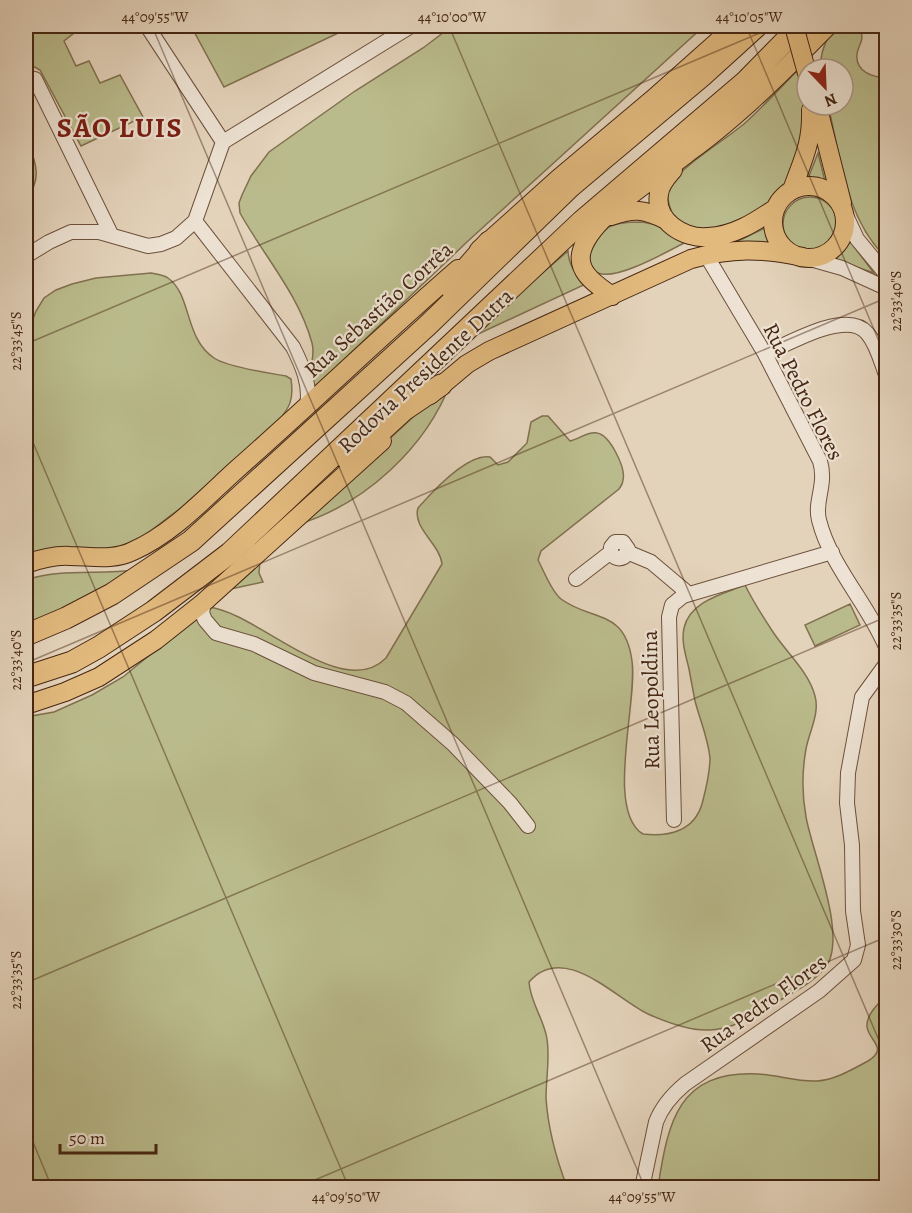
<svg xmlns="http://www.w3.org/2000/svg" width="912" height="1213" font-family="Alegreya,serif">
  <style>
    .green { fill: #babb8c; stroke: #80704f; stroke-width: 1.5 }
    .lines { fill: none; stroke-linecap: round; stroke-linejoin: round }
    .minor-casing { stroke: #6d513c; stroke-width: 16 }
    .major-casing { stroke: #452612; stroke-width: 20 }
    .highway-casing { stroke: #452612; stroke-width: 23 }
    .minor { stroke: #ede2d3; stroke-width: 14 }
    .major { stroke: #e2ba7e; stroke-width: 18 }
    .highway { stroke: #e2ba7e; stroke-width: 21 }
    .major-bridge-casing { stroke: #452612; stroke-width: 20; stroke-linecap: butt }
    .major-bridge { stroke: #e2ba7e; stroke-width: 18 }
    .ticks { fill: none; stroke: #452612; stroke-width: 1.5; stroke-opacity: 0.45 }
    .labels { text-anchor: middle; stroke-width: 4.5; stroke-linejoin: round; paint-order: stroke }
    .street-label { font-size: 22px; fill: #452612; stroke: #ede2d3 }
    .district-label { font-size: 28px; font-weight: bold; letter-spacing: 1.5px; fill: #7a1f14; stroke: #ede2d3 }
    .neatline { fill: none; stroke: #452612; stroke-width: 2 }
    .ticks-label { font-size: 15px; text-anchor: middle; fill: #452612 }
  </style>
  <rect width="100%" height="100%" fill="#e4d3bb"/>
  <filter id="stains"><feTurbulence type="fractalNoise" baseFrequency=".00333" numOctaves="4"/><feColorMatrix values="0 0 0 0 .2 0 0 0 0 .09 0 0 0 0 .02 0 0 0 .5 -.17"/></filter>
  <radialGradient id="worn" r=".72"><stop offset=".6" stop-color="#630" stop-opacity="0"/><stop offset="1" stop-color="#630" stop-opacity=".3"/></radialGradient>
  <path class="green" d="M26,26h57l-19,15 12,25 13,-5 11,22 20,-8 23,42 -62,29 -41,-76 -5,-3 -9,2z
    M191,26h162l-129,61z
    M452,26h252l-236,215 -155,148c-1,-6 -3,-12 -2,-18 0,-10 4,-17 1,-28 -13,-48 -48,-87 -72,-130l-1,-10 3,-8 9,-19 18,-24 86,-61 68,-43z
    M849,26l12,6c3,10 -3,13 -4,22 -2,18 16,23 29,24v180c-41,-41 -45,-99 -58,-153h15v-36h-23c1,-20 7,-41 29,-43z
    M797,71l7,32 1,21 -15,56 -18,20 -34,22 -35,11 -28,-12c-4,-12 -11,-24 -5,-36 9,-17 58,-47 75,-62 18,-16 35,-35 52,-52z
    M26,135c7,22 19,43 0,63z
    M818,153l8,32 -19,-4z
    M783 224a27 27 0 1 1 54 0a27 27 0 1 1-54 0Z
    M642,222l15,3 29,17c-18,9 -69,39 -88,31 -6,-3 -8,-9 -11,-15 17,-31 18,-36 55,-36z
    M769,226l2,12 4,9 -43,-3z
    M849,240l25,33 -42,-14 7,-4z
    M568,251c1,15 7,24 20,32l-125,58z
    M151,273c5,1 13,2 17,5 24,17 16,60 46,80 13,9 54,15 72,18l5,3c3,21 -1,28 -14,44l-95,84 -46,35 -17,7 -93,6v-62l3,-20 -3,-29v-107l10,-26 8,-13 12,-8 16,-6 24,-6z
    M451,382c-25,66 -87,123 -155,143z
    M542,416h6l22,25c9,-2 18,-10 27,-8 13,2 29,35 26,47 0,4 -2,6 -4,9l-78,62 -3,9c6,11 13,31 23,39 31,23 64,9 71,62 6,40 -27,150 11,173 26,3 51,-3 59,-30 4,-15 8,-31 8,-46 -2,-20 -10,-38 -15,-57 -2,-11 -4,-21 -6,-32 -3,-13 -8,-27 -5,-41 6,-27 39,-34 61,-43 8,16 18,32 28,47 13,20 36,40 42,64 5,17 -6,36 -9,53 -4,22 -4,46 0,68 6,35 44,124 18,152 -13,15 -32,24 -49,34 -19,11 -42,27 -66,27 -19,1 -43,-8 -61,-16 -32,-15 -84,-73 -119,-32 1,20 15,37 18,57 3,19 -1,40 -1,59 2,32 10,60 21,89l-541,1v-471l28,-5 38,-17 31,-18 85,-70c48,4 134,96 178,51l56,-94c-2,-20 -30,-36 -24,-56 14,-16 50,-55 72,-51l8,8 10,-3 19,-19 4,-21z
    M260,560l-1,13 4,9 -32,7z
    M136,570l-58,33 -52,22v-45c34,-12 72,-5 110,-10z
    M850,604l10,21 -45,21 -10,-21z
    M886,997v190h-228c10,-65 20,-117 100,-113 20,1 39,8 59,7 18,-1 36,-12 51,-20 21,-13 1,-20 -1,-34 -1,-12 11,-24 19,-30z"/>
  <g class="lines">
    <g class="minor-casing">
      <path id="minor" d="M147,26l76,116
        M35,79l76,155
        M844,211l13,28 29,35
        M195,221l98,126c9,18 18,38 14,59
        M706,255l59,99 55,107c7,24 -6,40 -1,59 11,45 49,84 67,127
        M26,256l23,-14 22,-10h28l49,14 13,-2 15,-6 19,-17 28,-79 188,-116
        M803,257l39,11 44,20
        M765,354c23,-10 82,-45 102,-21 10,11 14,29 19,42
        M627,552l24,10 38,32
        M576,579l35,-27v-5l4,-5h8l5,7 -4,8c-6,3 -10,1 -13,-5
        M204,602l-2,11 3,7 11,13 38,11 60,29 71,19 21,11 47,41 57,59 18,23
        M674,820l-5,-203 3,-12 11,-9 149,-44
        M642,1188l14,-66c6,-16 16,-27 29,-38l134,-93 35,-31 4,-15 -5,-34 -1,-66 -5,-42 1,-30 14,-76 24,-33"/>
    </g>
    <g class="major-casing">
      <path id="major" d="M817,105l25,98
        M673,170c-6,7 -13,14 -14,24 -5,27 25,45 49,43 26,-1 47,-15 68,-29
        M773 222a36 36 0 1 1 72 0a36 36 0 1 1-72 0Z
        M792,190c11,-31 20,-46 19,-80
        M611,216c23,-8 33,-7 55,4
        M479,250l79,-71 95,-80 82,-73
        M612,296c-15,-11 -37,-24 -30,-46 10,-35 79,-75 107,-98 21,-15 41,-32 60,-49 28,-25 53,-51 79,-77
        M430,395l37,-31 22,-13 202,-92c40,-11 71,-11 112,-2
        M26,564c14,-5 29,-9 44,-8 21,0 43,5 63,-5 39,-17 71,-52 103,-81 75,-66 147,-136 222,-201
        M26,705l39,-13 34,-15 57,-37 48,-38 178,-161"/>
    </g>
    <g class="highway-casing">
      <path id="highway" d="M450,287l39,-45
        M347,459l21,-16 36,-33 37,-25
        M26,635l40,-17 46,-24 79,-53 237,-216 142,-138 132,-111 55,-50
        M26,677l46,-15 27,-15 55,-36 76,-58 352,-332 163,-139 55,-56"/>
    </g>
    <use href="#minor" class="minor"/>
    <use href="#major" class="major"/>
    <use href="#highway" class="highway"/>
    <g class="major-bridge-casing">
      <path id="major-bridge" d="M794,26l13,47"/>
    </g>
    <use href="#major-bridge" class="major-bridge"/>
  </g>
  <path class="ticks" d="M152,26l493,1162M449,26l437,1031M746,26l140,332M26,344l750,-318M26,426l323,762M26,663l860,-365M26,983l860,-366M26,1125l26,63M296,1188l590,-251"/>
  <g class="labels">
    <g class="street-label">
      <text transform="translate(378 309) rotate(-42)" y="8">Rua Sebastião Corrêa</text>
      <text transform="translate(425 370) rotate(-43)" y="8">Rodovia Presidente Dutra</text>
      <text transform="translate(804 391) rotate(63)" y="8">Rua Pedro Flores</text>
      <text transform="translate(650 700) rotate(-91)" y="8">Rua Leopoldina</text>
      <text transform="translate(763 1003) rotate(-36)" y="8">Rua Pedro Flores</text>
    </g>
    <g class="district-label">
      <text x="120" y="137">SÃO LUIS</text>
    </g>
  </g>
  <rect width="912" height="1213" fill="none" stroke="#e4d3bb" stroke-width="66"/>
  <g transform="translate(825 87) rotate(157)"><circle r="28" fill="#ede2d3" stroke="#aa9786" stroke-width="1.5"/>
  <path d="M0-4.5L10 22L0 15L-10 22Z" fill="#8f2418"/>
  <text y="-9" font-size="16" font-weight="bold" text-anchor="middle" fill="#452612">N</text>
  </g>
  <path d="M60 1144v9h96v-9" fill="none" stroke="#452612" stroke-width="3"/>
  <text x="69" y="1144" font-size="18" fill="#452612" stroke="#ede2d3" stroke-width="4.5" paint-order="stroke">50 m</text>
  <rect x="33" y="33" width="846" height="1147" class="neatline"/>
  <g class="ticks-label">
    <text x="155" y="22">44°09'55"W</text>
    <text x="452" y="22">44°10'00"W</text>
    <text x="749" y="22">44°10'05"W</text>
    <text transform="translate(896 301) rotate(-90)" y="5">22°33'40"S</text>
    <text transform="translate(16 341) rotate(-90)" y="5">22°33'45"S</text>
    <text transform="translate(896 621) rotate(-90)" y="5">22°33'35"S</text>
    <text transform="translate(16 660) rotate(-90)" y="5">22°33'40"S</text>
    <text transform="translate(896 940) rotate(-90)" y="5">22°33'30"S</text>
    <text transform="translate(16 980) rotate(-90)" y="5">22°33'35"S</text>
    <text x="346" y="1202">44°09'50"W</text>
    <text x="642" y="1202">44°09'55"W</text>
  </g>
  <rect width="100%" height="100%" filter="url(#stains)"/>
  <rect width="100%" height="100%" fill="url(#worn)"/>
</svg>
